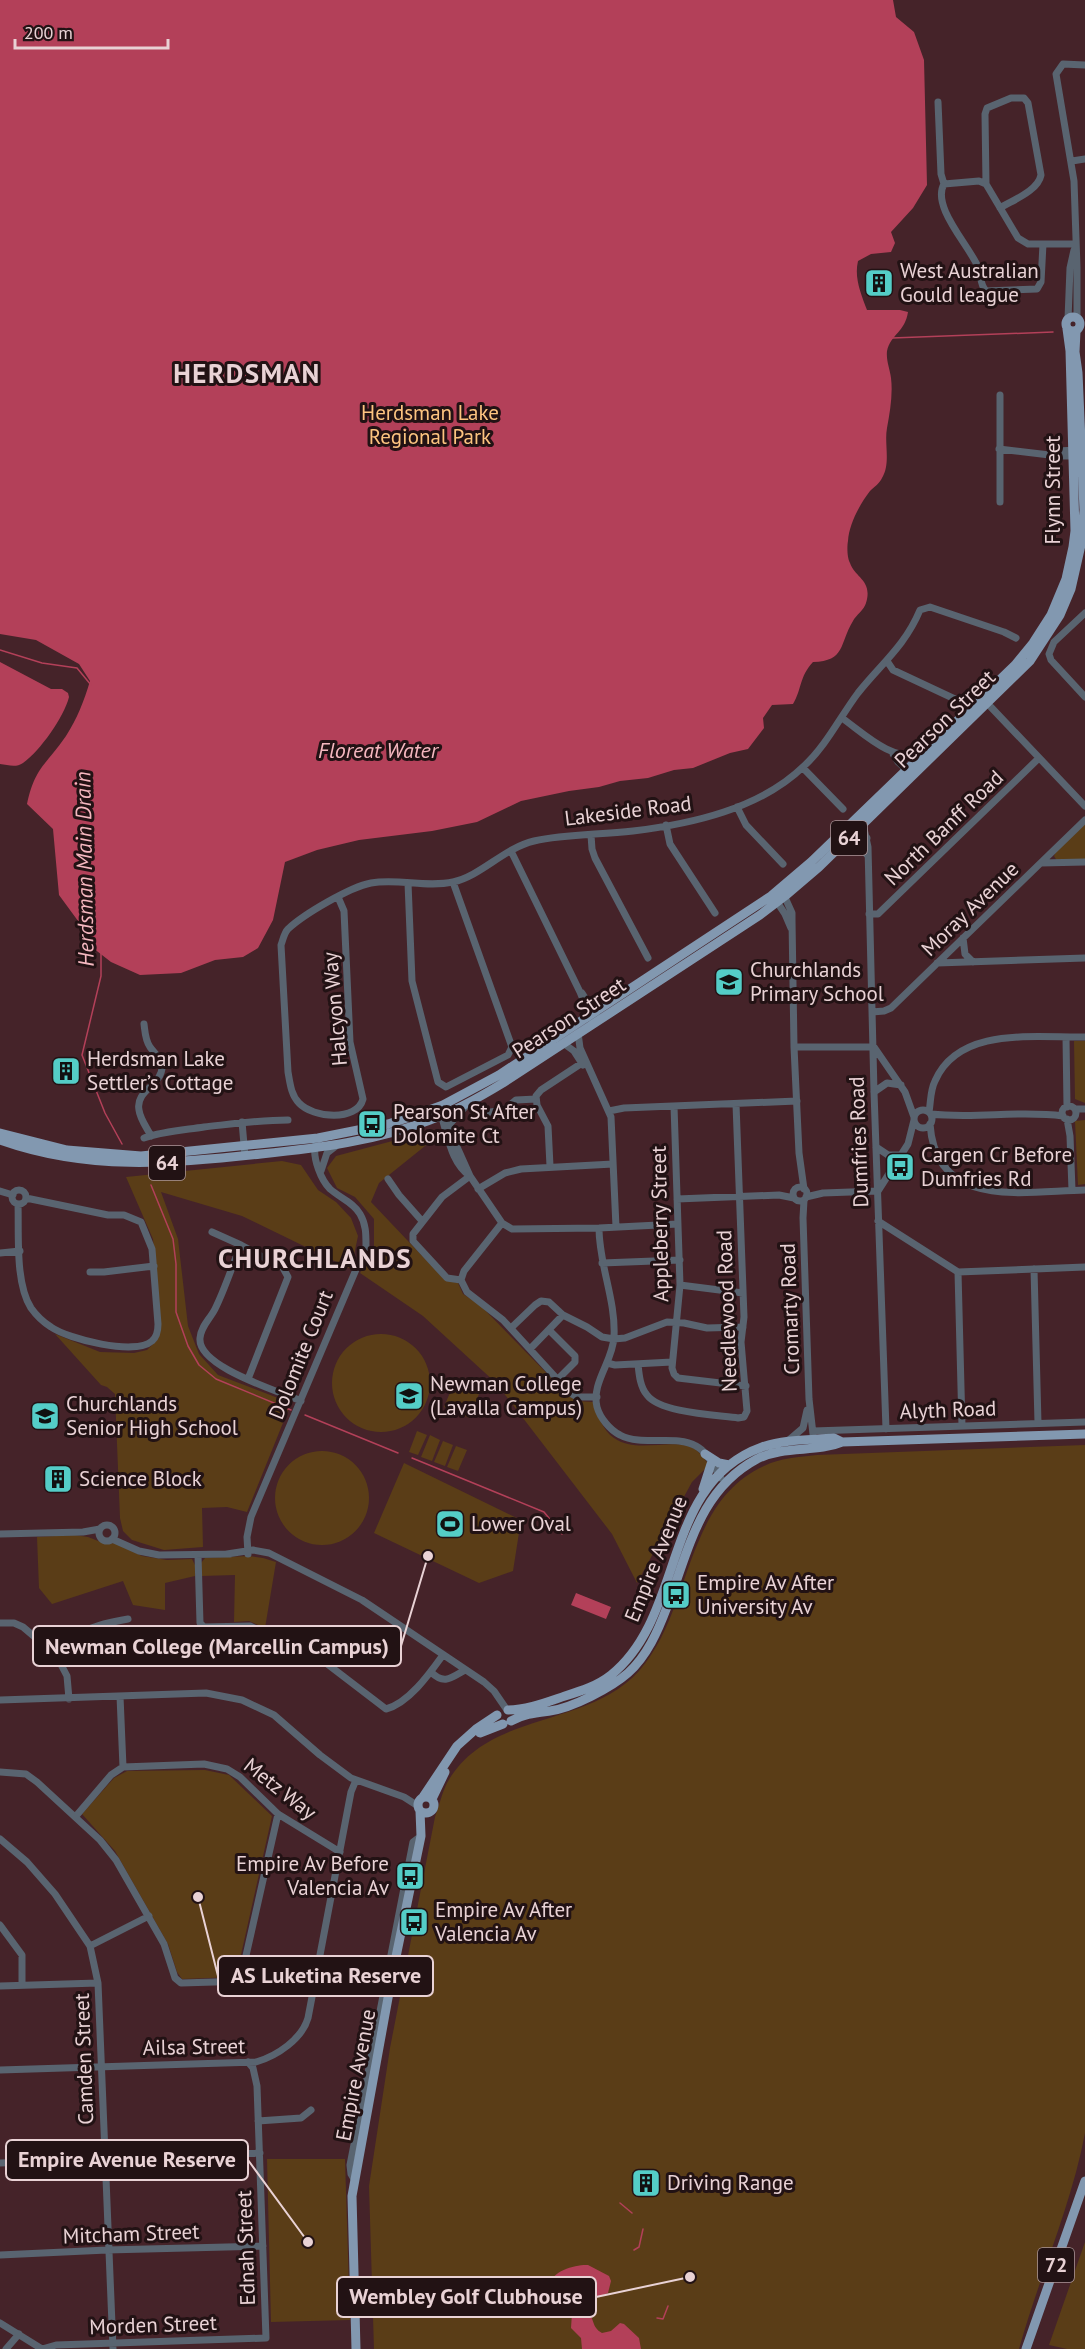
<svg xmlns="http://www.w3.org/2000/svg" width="1085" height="2349" font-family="'PT Sans',sans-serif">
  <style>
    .green { fill: #5a3d17 }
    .water { fill: #b34059 }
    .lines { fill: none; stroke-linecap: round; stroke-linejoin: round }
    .stream { stroke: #b34059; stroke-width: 1.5 }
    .minor { stroke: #596470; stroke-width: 7 }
    .major { stroke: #8298b0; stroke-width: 9 }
    .labels { text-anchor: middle; stroke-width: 6; stroke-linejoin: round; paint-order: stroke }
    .shield { fill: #221214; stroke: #ad989b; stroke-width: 1.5 }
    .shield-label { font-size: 20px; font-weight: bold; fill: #e9d2d5 }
    .poi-label { font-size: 21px; fill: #e9d2d5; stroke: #221214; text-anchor: start }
    .park-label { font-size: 21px; fill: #fdc480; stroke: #221214 }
    .street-label { font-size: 21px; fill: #e9d2d5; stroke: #221214 }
    .water-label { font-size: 22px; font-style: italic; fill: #f5b7bf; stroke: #221214 }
    .district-label { font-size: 27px; font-weight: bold; letter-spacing: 1.5px; fill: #e9d2d5; stroke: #221214 }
    .leader { fill: none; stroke: #e9d2d5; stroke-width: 2 }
    .callout-dot { fill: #e9d2d5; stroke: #221214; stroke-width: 2 }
    .callout { fill: #221214; stroke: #e9d2d5; stroke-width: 2 }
    .callout-label { font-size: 22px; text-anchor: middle; font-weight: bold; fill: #e9d2d5 }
  </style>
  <rect width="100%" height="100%" fill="#452329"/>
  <path class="green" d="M1085,824v36l-28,1 -3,-5 2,-4z
    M1074,1041h11v62l-10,-4z
    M1085,1120v64l-7,1 -3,-64z
    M430,1131l5,7 -56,45 -8,19 74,78 13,3 5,11 17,11 89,91 8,5 16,1c5,12 9,28 21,36 21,15 52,2 74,8 9,2 16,12 21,19l-17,17 -55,101 -25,-49 -116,-151 -73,-67 -63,-43 14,-25v-29l-19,-22 -18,-9 -10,-20 9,-12z
    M282,1161l19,4 17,25 18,12 15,16 7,18 -7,33 -109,-53 -81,-24 17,47 10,87 11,28 19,21 73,28 -44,109 -20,-5 -25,1 1,39 -39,3 -32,-10 -9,-9 -3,-13 -5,-124 -8,-7 -6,-2 -46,-51 45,18 34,1 13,-3 11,-11 2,-23 -7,-77 -27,-62z
    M332 1383a49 49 0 1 1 98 0a49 49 0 1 1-98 0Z
    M454,1383l25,11 -10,24 -25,-11z
    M417,1431l10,4 -9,20 -9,-3z
    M430,1435l10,5 -8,21 -11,-4z
    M443,1441l10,4 -8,21 -11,-4z
    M1085,1445v688c-14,74 -46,144 -66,216h-645l-5,-163 21,-138 45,-231c4,-11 7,-24 12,-34 41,-73 139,-54 192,-112 54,-61 44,-168 125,-205 16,-8 35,-9 53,-11z
    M456,1446l11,4 -9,21 -11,-4z
    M275 1498a47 47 0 1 1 94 0a47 47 0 1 1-94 0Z
    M404,1463l117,57 -8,51 -34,12 -105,-50z
    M74,1535l14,2 18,7 9,-1 27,13 25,4 25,-1 3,6v11l-30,7v27l-32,-5 -10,-24 -71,23 -13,-16 -2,-51z
    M249,1556l14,2 13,4 -11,66 -16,-7 -15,1 1,-47 -34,1v-13l4,-5z
    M205,1770l24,5 43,41 -36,161 -54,2 -5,-7 -9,-28 -53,-93 -33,-37 32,-36 13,-7z
    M267,2159h78l5,161 -79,2z
    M1085,2242v107h-18l-18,-4z"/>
  <path class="water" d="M0,0h893l3,17 18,15 10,28 3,125 -14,23 -22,24 4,11 -4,9 -20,2 -13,7c-4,17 3,33 9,49h33l8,2c-3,20 -17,22 -21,39 -1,10 3,18 4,27 2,16 -1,34 -4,50 -3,16 4,35 -5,50 -2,5 -8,9 -12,13 -10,13 -21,33 -22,50 -1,5 -1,17 2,22 5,15 23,17 16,40 -2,7 -10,12 -13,18 -14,23 -7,40 -40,41 -14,15 -11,27 -20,42l-21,1 -9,13 1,10 -16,21 -18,4 -37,15 -19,2 -26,8 -28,3 -21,6 -30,4 -48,10 -44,21 -45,9 -73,9 -42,10 -32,12 -12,58 -15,28 -15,9 -28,3 -34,13 -41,2 -29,-13 -18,-14 -12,-23 -22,-30 -6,-66 -26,-25c8,-37 19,-39 39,-68 11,-17 18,-35 24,-55l-11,-17 -43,-24 -36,-6z
    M0,662l51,27h11l6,4 1,4c-5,20 -29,54 -46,66 -7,5 -15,2 -23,1z
    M576,1593l35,14 -5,12 -35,-14z
    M588,2265l21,11 2,5 -3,12 -10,4 -11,-8 -10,-3 -8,4 -2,12c12,13 12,6 21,12 7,4 3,13 14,19l9,-2 9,-8 4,1 15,14 2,11h-59l-1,-11 -10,-10 1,-15c-6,-7 -16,-14 -20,-21 -9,-20 24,-28 36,-27z"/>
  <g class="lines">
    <path class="stream" d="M892,338l161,-6
      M0,650l42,13 35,5 14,17
      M101,952v24l-19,79 23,58 17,31
      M151,1185l22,54 3,25v48l12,34 11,19 17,14 75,31
      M305,1415l93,38
      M412,1458l132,54 18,22
      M620,2203l12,10
      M634,2250l5,-3 4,-18
      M657,2318l6,1 5,-13"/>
    <path class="minor" d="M938,102l3,72 3,10
      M1072,161l13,-2
      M986,184l-1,-70 2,-6 24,-10h13l4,5 13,72c-3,16 -28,25 -41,33
      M1043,244l-2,38 -4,7 -51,2c-7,-8 -4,-14 -7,-22 -9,-23 -48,-62 -35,-85l35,-3 7,3 32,54 10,6h47
      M1077,318v-51l-3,-86 -18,-107 7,-10 22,1
      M1068,319l2,-51 4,-18
      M1000,395v107
      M999,449l59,7h18
      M1051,454l6,-3 21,-1
      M1085,613l-31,29 -5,12 2,6 34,37
      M887,661l6,9 64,30
      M988,704l97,102
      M842,718c25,18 48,42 80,37
      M893,754l5,8 11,10
      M803,768l40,41
      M737,807l9,18 37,39
      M863,824l5,23 6,245 12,337
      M666,825l4,19 45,69
      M591,835l1,14 3,9 53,100
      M867,838l-7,1 -2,4 9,12
      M511,851l69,141 11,27
      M1041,863l44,-1
      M408,883l4,98 26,101 8,5 62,-32 4,-8 -59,-165
      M783,893l9,20v7l2,127 5,106 5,36
      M338,897l6,14 6,131 13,57c-6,23 -50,19 -64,4 -8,-8 -9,-20 -11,-31l-7,-127c2,-5 3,-12 7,-16 16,-15 62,-42 83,-46 27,-5 55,5 82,-1 28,-6 51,-34 81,-41 32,-7 65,-6 99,-10 58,-7 127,-22 171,-65 22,-20 36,-49 54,-73 23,-29 47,-47 62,-83l10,-3 74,25 12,6
      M775,899l10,15 6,14
      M869,914h9l161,-156
      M963,938l2,16 8,8
      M937,963l148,-5
      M582,993l17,27
      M872,1012l12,-1 7,-3 194,-188
      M144,1024c1,7 1,16 6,23 4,6 11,10 12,19 1,19 -27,24 -23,44 1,9 8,18 12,26
      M578,1033l2,15 31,69 5,110
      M1066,1037l1,70
      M563,1043l11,8 9,14
      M794,1047h80l31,45 9,25
      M874,1092l13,-9 14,2
      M443,1105l10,33 17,38
      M674,1106l6,179 -8,83 2,6 4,4 68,8
      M1062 1113a7 7 0 1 1 14 0a7 7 0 1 1-14 0Z
      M1075,1109h10
      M914 1119a9 9 0 1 1 18 0a9 9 0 1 1-18 0Z
      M609,1111l15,-3 173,-7
      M440,1112c8,22 10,50 30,64l32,47 10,6 87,-1 79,-4
      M929,1112c2,-11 1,-21 6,-31 24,-55 100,-43 150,-44
      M484,1113l20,-3 12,-10 20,-1
      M931,1114c44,5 88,-4 132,2
      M1067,1119l3,17 2,54
      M242,1122l3,34
      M930,1124c6,87 94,67 155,66
      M449,1125l17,-19
      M144,1138c20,-7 40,-8 60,-11 28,-3 56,-7 84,-7
      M876,1147l12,8h14
      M550,1166l-2,-40 -11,-21 -1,-9 5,-6 41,-27
      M321,1171l6,-18 9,-7
      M388,1179l11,16 23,26
      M793 1194a7 7 0 1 1 14 0a7 7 0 1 1-14 0Z
      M478,1189l27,-16 16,-4 92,-5
      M12 1197a7 7 0 1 1 14 0a7 7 0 1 1-14 0Z
      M0,1191l13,4
      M878,1191l30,-47 6,-24
      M806,1197l17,-4 55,-2
      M677,1199l102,-4 15,3
      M804,1200l-1,18 6,181 4,35
      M18,1204c1,30 -3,79 13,104 5,7 12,14 20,19 17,12 84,29 101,14 5,-4 6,-10 6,-17l-6,-75 -11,-27 -17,-7h-16l-82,-17
      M878,1221l80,51 127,-5
      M502,1223l-38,48 -3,9 6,12 36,28 67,73 7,4h20
      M599,1228c0,37 17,72 15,109 -1,24 -23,46 -17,70 3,11 13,23 23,28 22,12 56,-1 76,11 12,6 18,22 25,32
      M212,1232l29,13 42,23 5,9 -40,102
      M241,1245c-9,21 -16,44 -26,64 -5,10 -14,17 -15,29 -3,29 79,53 101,63
      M0,1253l20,-2
      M602,1263l78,-3
      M1034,1269l4,154
      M90,1272h14l50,-6
      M958,1272l4,154
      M461,1280l-14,-2 -34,-37v-7l29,-37 28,-21
      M680,1285l63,8
      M511,1328l24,-23 6,-4 8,1 14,13 24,12 15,10 12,2 11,-1 42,-16 17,1 23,5 36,-1
      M549,1330l26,26v6l-17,17
      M530,1349l33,-34
      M607,1363l8,2 57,-3
      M638,1364c1,10 2,23 9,31 13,18 70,20 91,23l6,-1 3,-6 -6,-69 3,-25 -8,-213
      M813,1431l272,-9
      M789,1440l14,-12 4,-18
      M99 1533a8 8 0 1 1 16 0a8 8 0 1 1-16 0Z
      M0,1534l83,-2 17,-3
      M112,1539l27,12 20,4 71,-1
      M227,1554l26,-4 16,3 93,47 122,82 10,9 13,19
      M248,1554l-1,-17 4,-20 115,-271c0,-12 0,-22 -6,-32 -7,-12 -20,-16 -30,-25 -9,-9 -17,-30 -15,-43
      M198,1555l2,68 4,4 46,-1 72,34 64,49c23,-6 44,-36 57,-54
      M0,1623h14l9,4 33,28 11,21 2,23
      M56,1655c25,-26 37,-30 72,-36
      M431,1672c13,13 20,6 34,-2
      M0,1700l206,-7 36,7 32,15 46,40 31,23 53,19 14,9
      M123,1767l81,-3 23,5 13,8 38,37 62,38
      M0,1772l26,2 11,8 63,58 16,20 48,84 11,34 6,5 135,-4
      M76,1816l35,-41 12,-8 -3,-71
      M0,1839l27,23 28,32 35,52 8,37 15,366
      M0,1925l22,30v29
      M90,1946l59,-30
      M240,1982l38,-168
      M0,1986l98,-3
      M0,2070l256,-8c21,-6 46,-23 52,-44l43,-226 5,-12
      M258,2121l43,-3 10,-8
      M0,2163l260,-10
      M354,2179l-3,-5 -1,-9 63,-323 8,-6
      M0,2255l107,-5 156,-4
      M0,2323l42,26
      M6,2349l13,-15
      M42,2349l14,-4 210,-7 -9,-252 -4,-18 -5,-6"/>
    <path class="major" d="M1066 324a7 7 0 1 1 14 0a7 7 0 1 1-14 0Z
      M0,1133l67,17 74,6 177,-18 70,-14 19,-6 36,-13 56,-30 272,-179 40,-34 204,-197 18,-22 18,-28 15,-36 7,-32 2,-16 -5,-180 -3,-22
      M0,1140c87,31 172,24 261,14 58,-6 115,-13 169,-34 26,-9 50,-23 73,-37l257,-168 25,-19 34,-29 211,-206 30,-46 11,-26 10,-44 3,-35 -6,-137 -3,-21 1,-21
      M705,1454l14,9 10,2
      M703,1489l8,-25
      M508,1710c19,0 39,-8 57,-14 16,-5 32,-10 46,-21 75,-60 50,-192 151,-228 23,-8 48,-7 72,-9l8,4
      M511,1721c13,-7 24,-8 39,-10 22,-3 61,-23 78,-38 19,-17 30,-42 39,-66 22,-57 32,-117 90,-148 28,-14 59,-6 85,-17l243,-8
      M480,1733l23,-9
      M418 1805a8 8 0 1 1 16 0a8 8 0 1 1-16 0Z
      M423,1797l34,-51 19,-17 21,-14
      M432,1799l13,-27
      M356,2349l-4,-153 40,-220 29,-140 -1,-25
      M1026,2349l59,-168"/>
  </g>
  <defs>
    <g id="building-square" transform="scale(1.5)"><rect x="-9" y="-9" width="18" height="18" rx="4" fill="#54cdc7" stroke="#221214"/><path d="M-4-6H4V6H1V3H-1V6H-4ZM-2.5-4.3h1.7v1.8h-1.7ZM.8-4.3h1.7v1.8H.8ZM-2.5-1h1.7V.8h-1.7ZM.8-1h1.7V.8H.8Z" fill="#111"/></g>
    <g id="school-square" transform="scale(1.5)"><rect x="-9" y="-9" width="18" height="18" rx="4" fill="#54cdc7" stroke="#221214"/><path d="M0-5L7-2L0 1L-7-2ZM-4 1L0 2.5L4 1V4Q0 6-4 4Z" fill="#111"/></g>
    <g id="bus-square" transform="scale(1.5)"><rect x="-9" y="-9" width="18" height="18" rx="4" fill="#54cdc7" stroke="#221214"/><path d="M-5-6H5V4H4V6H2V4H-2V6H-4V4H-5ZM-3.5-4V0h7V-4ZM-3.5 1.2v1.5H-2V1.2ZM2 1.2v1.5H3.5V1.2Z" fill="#111"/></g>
    <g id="stadium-square" transform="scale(1.5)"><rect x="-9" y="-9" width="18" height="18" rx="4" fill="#54cdc7" stroke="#221214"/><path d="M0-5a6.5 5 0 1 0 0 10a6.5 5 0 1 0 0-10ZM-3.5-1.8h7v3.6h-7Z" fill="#111"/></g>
  </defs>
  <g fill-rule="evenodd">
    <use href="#building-square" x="879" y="283"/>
    <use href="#school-square" x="729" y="982"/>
    <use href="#building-square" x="66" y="1071"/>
    <use href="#bus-square" x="372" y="1124"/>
    <use href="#bus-square" x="900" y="1167"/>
    <use href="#school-square" x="409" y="1396"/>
    <use href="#school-square" x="45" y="1416"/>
    <use href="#building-square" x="58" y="1479"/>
    <use href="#stadium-square" x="450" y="1524"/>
    <use href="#bus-square" x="676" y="1595"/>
    <use href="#bus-square" x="410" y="1876"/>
    <use href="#bus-square" x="414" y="1922"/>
    <use href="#building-square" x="646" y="2183"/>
  </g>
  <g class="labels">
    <g class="shield">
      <rect x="831" y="821" width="36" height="34" rx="4.5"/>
      <rect x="149" y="1146" width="36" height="34" rx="4.5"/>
      <rect x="1038" y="2248" width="36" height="34" rx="4.5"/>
    </g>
    <g class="shield-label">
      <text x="849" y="845">64</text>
      <text x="167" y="1170">64</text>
      <text x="1056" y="2272">72</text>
    </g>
    <g class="poi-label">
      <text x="900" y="278">West Australian<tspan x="900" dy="24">Gould league</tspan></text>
      <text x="750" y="977">Churchlands<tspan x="750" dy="24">Primary School</tspan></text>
      <text x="87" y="1066">Herdsman Lake<tspan x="87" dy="24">Settler’s Cottage</tspan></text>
      <text x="393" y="1119">Pearson St After<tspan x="393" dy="24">Dolomite Ct</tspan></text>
      <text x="921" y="1162">Cargen Cr Before<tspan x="921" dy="24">Dumfries Rd</tspan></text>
      <text x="430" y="1391">Newman College<tspan x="430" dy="24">(Lavalla Campus)</tspan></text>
      <text x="66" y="1411">Churchlands<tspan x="66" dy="24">Senior High School</tspan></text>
      <text x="79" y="1486">Science Block</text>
      <text x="471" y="1531">Lower Oval</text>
      <text x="697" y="1590">Empire Av After<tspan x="697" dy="24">University Av</tspan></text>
      <text x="389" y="1871" text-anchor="end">Empire Av Before<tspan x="389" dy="24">Valencia Av</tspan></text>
      <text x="435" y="1917">Empire Av After<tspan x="435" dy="24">Valencia Av</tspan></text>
      <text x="667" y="2190">Driving Range</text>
    </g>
    <g class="park-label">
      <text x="430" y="420">Herdsman Lake<tspan x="430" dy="24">Regional Park</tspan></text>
    </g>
    <g class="street-label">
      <text transform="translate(1053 490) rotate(-90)" y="7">Flynn Street</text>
      <text transform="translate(945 719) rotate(-44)" y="7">Pearson Street</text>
      <text transform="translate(628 811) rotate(-7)" y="7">Lakeside Road</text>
      <text transform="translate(944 828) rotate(-44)" y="7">North Banff Road</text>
      <text transform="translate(970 909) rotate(-44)" y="7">Moray Avenue</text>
      <text transform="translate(335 1009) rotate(-95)" y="7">Halcyon Way</text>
      <text transform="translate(569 1018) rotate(-33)" y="7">Pearson Street</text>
      <text transform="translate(859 1142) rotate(-92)" y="7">Dumfries Road</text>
      <text transform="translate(660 1224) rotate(-91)" y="7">Appleberry Street</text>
      <text transform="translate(790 1309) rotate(-92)" y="7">Cromarty Road</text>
      <text transform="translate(727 1311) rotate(-92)" y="7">Needlewood Road</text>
      <text transform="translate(301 1355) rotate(-68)" y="7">Dolomite Court</text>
      <text transform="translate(948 1410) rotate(-2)" y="7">Alyth Road</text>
      <text transform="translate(656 1559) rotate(-68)" y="7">Empire Avenue</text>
      <text transform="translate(280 1789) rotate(38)" y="7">Metz Way</text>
      <text transform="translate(194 2047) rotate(-1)" y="7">Ailsa Street</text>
      <text transform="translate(84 2059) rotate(-92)" y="7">Camden Street</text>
      <text transform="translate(356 2075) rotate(-79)" y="7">Empire Avenue</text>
      <text transform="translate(131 2234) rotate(-2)" y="7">Mitcham Street</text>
      <text transform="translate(246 2248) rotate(-92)" y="7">Ednah Street</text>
      <text transform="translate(153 2325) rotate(-2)" y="7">Morden Street</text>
    </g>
    <g class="water-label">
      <text x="378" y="758">Floreat Water</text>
      <text transform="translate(84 869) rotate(-91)" y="8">Herdsman Main Drain</text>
    </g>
    <g class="district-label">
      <text x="247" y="383">HERDSMAN</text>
      <text x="315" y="1268">CHURCHLANDS</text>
    </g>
  </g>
  <path class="leader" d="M428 1556L401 1646M198 1897L218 1976M308 2242L248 2160M690 2277L596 2297"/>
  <g class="callout-dot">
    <circle cx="428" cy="1556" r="6"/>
    <circle cx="198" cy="1897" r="6"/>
    <circle cx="308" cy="2242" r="6"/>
    <circle cx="690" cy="2277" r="6"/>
  </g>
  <g class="callout">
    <rect x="33" y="1626" width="368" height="40" rx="6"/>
    <rect x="218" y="1956" width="215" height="40" rx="6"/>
    <rect x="6" y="2140" width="242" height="40" rx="6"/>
    <rect x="337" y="2277" width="259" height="40" rx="6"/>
  </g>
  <g class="callout-label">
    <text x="217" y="1654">Newman College (Marcellin Campus)</text>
    <text x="326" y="1983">AS Luketina Reserve</text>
    <text x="127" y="2167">Empire Avenue Reserve</text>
    <text x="466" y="2304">Wembley Golf Clubhouse</text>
  </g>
  <path d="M15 39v9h153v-9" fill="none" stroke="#e9d2d5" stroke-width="3"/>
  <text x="24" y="39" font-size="18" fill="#e9d2d5" stroke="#221214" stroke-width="4.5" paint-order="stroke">200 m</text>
</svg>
